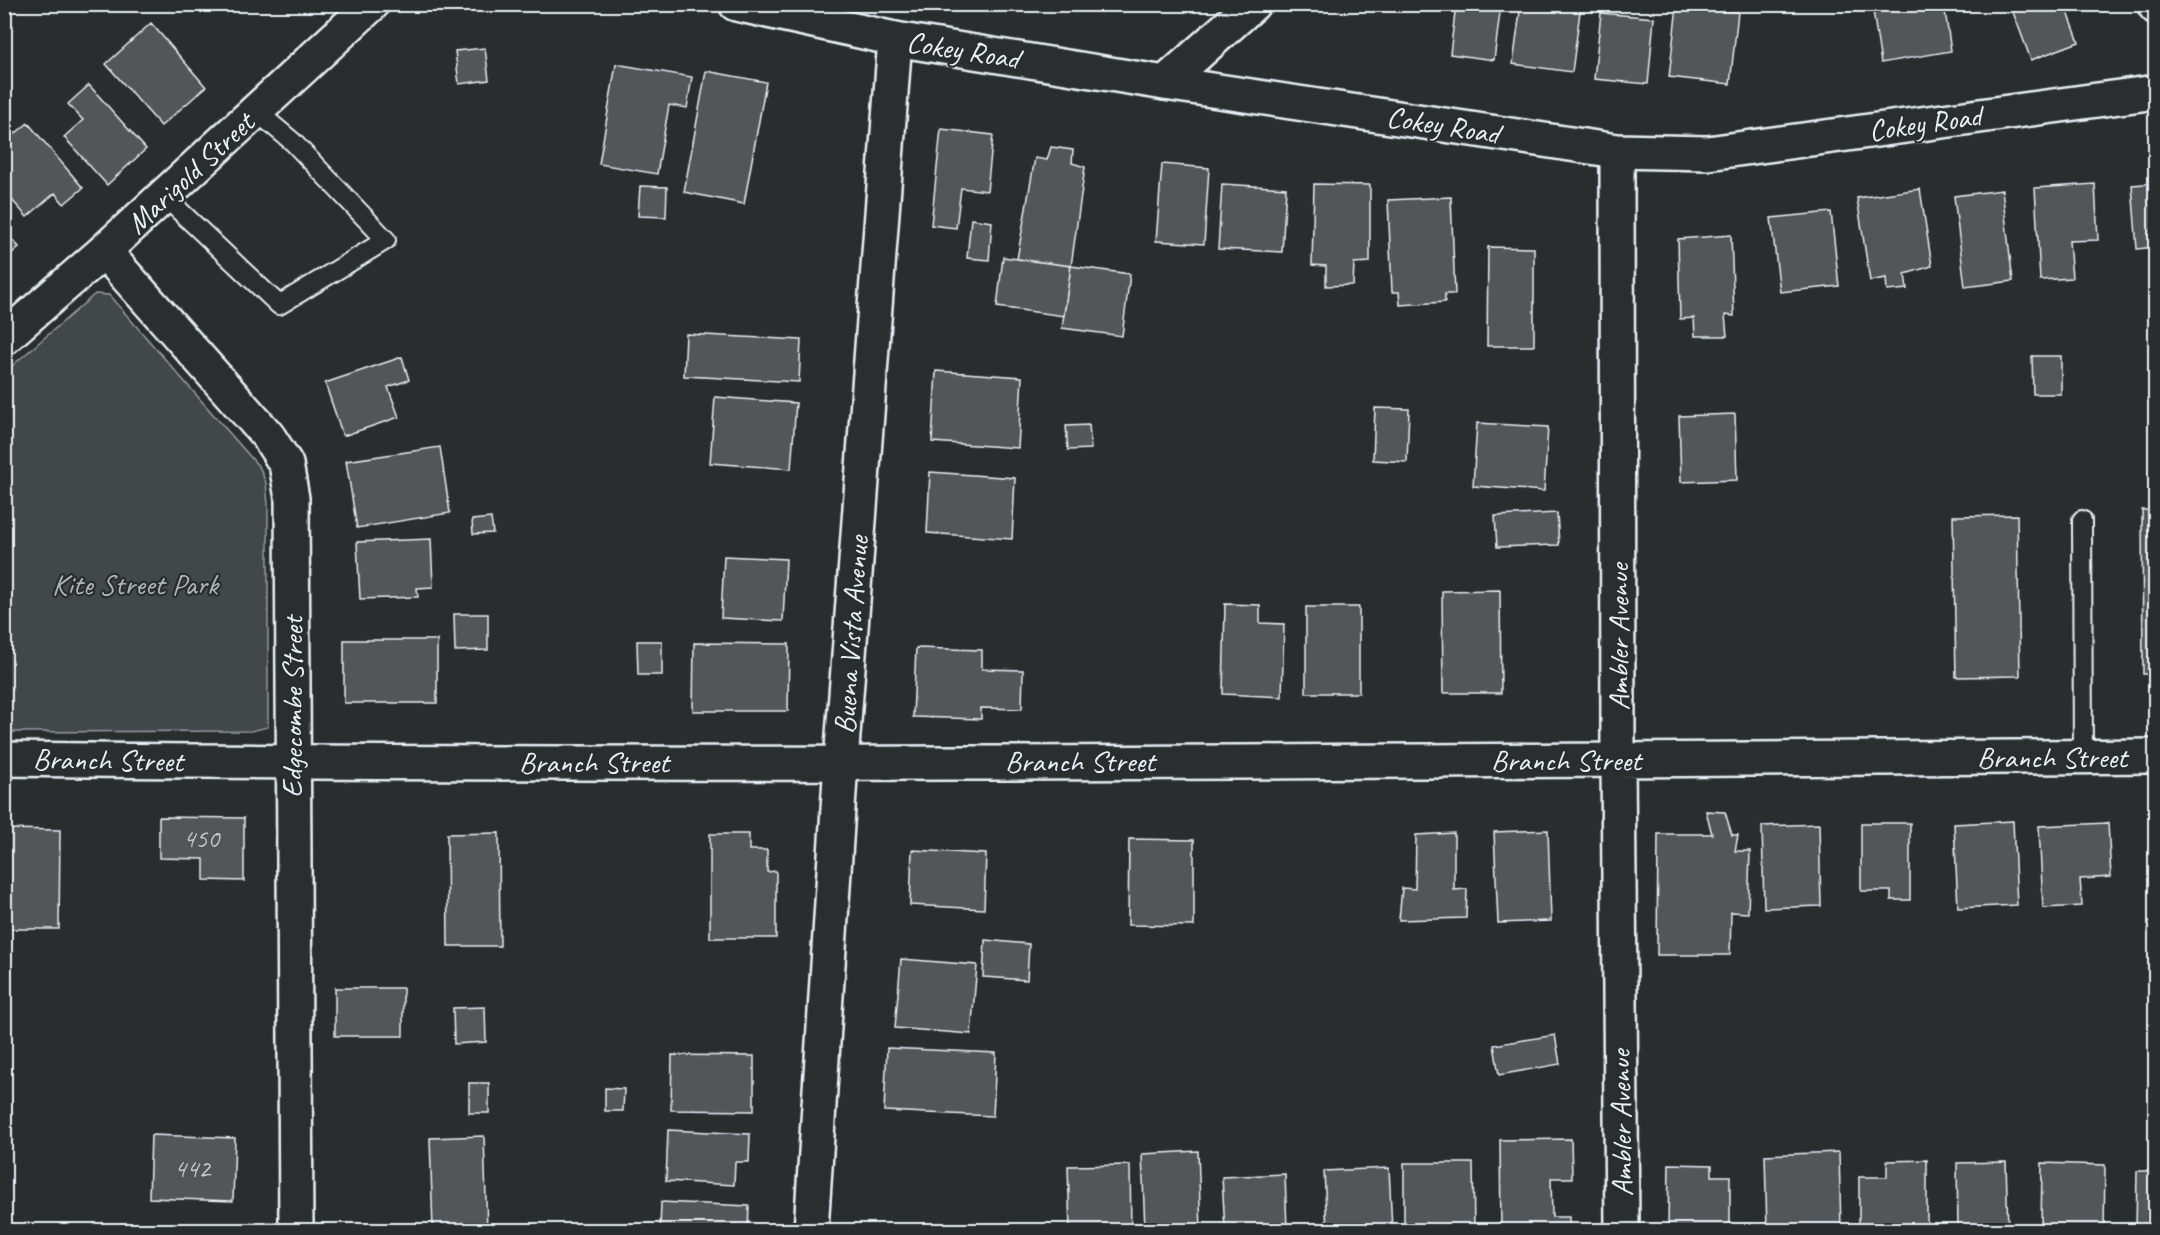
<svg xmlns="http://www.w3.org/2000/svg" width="2160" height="1235" font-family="Caveat,sans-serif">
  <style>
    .green { fill: #424648; stroke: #959ca0; stroke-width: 1.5 }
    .building { fill: #535759; stroke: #e8f1f8; stroke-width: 1.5 }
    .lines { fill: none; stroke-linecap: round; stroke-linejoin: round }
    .lane-casing { stroke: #e8f1f8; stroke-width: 22 }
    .street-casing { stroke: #e8f1f8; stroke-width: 38 }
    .secondary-casing { stroke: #e8f1f8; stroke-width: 38 }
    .lane { stroke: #2a2d2e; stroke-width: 18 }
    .street { stroke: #2a2d2e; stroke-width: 33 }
    .secondary { stroke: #2a2d2e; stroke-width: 33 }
    .labels { text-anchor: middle; stroke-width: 4.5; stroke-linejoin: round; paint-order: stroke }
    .number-label { font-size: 27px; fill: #c3cad0 }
    .street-label { font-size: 30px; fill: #e8f1f8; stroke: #2a2d2e }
    .park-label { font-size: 30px; fill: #aeb5ba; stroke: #2a2d2e }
  </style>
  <rect width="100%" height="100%" fill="#2a2d2e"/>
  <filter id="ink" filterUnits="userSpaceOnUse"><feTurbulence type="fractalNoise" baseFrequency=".0167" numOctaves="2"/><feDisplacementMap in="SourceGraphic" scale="12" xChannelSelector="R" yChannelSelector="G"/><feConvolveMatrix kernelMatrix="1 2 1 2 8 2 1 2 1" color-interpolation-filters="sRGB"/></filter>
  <g filter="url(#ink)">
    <path class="green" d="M95,294l14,1 151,173 6,15 2,22v222l-17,4 -246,1v-360z"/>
    <path class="building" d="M1456,4h45l-7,56 -44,-6z
      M1521,4h60l-9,68 -59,-8z
      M1872,4h72l7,47 -70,12z
      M2010,4h55l14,38 -48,18z
      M1677,6l61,6 -8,72 -61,-7z
      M1601,13l53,5 -6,66 -54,-5z
      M151,23l55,64 -45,39 -55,-62z
      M485,48l4,32 -30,4 -4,-33z
      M616,64l76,13 -5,31 -18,-3 -12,69 -58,-10z
      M706,71l60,11 -22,122 -60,-12z
      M89,85l57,64 -39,36 -43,-48 19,-17 -15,-16z
      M28,123l55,65 -19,16 -9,-11 -28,24 -23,-26v-48z
      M941,129l52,6 -6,56 -26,-3 -5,40 -25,-3z
      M1051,147l22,3 -1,13 13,4 -14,99 -54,-7 18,-101 12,2z
      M1162,164l47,4 -5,76 -48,-3z
      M2156,183v64l-19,2 -5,-64z
      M1222,184l64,4 -4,64 -64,-3z
      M1314,184l56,1v77l-16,1 -1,22 -27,1v-20l-14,-1z
      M2095,184l3,56 -29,1 3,37 -32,2 -5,-92z
      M640,186l27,1 -1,30 -28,-1z
      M1920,189l12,77 -27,8 2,15 -20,2 -1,-13 -16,3 -13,-83z
      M2002,190l11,91 -48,6 -11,-91z
      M1451,197l4,97h-10v8l-45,3 -1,-13h-7l-4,-92z
      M1831,212l8,74 -59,6 -9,-74z
      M971,219l21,3 -3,38 -22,-2z
      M4,231l15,16 -15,13z
      M1731,235l3,81 -9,-1 2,21h-32l-1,-18 -14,1 -2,-80z
      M1488,247l46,1v98h-47z
      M1003,257l68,9 -7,50 -67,-9z
      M1071,266l59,8 -8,62 -60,-8z
      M686,334l115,6 -2,42 -115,-6z
      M2032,356h29v38h-28z
      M402,357l7,23 -21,7 11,30 -56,19 -18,-53z
      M936,371l86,6 -4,71 -86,-6z
      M715,397l81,6 -5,66 -81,-6z
      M1375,408l34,1 -2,53 -34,-2z
      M1735,414l2,66 -56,2 -2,-66z
      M1477,423l71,4 -4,64 -71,-5z
      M1089,425l2,24 -23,1 -2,-24z
      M440,447l10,66 -93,15 -11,-67z
      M930,472l85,6 -3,61 -85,-6z
      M2142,510h14v164h-13z
      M1557,513l2,32 -62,2 -2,-31z
      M2017,515l3,161 -64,1 -3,-161z
      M491,518l2,15 -20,1 -1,-14z
      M431,539l2,48 -16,1 1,9 -58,2 -3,-57z
      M724,556l62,3 -3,62 -62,-3z
      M1500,590l1,103h-58l-1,-102z
      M1225,604l35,1v18l24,1 -2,73 -59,-3z
      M1306,607h53v86h-53z
      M454,614h34v36l-33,1z
      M344,640h93v63h-93z
      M637,641h25v34h-24z
      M694,643l95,1 -1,67h-95z
      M916,648l66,2v19l41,1 -1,39 -41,-1v11l-68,-2z
      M1706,811l19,1 7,23h6l-3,16h15l-2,62 -17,-1 -1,43h-73l1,-121h54z
      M159,817l85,1v63l-40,-1v-21l-45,-1z
      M2013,821l4,84 -59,3 -4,-84z
      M1861,823h49v77h-19v-9h-30z
      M2108,823l3,54 -31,2 2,27 -39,2 -4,-82z
      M1819,824l2,82 -57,2 -2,-82z
      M4,829l56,1 -1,99h-55z
      M1548,830l3,91 -53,2 -4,-91z
      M499,833l1,113h-52l-1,-112z
      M1454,833v57l13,-1 -1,29 -67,2 3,-32 13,1 1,-54z
      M710,834h39v16h18v22l9,-1v67h-66z
      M1129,839l65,1v86l-66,-1z
      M912,850l74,4 -2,55 -74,-4z
      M985,940l44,4 -2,36 -44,-3z
      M901,959l76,6 -6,69 -76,-6z
      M335,988h68v48h-68z
      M485,1007l1,35 -32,2 -1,-36z
      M1555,1035l5,29 -61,11 -5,-30z
      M887,1048l109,5 -3,63 -109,-5z
      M672,1055l82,1v55l-83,-1z
      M469,1083h20v30h-20z
      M605,1088l19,1 -1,22h-18z
      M668,1130l82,4 -1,28h-14l-1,23 -68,-4z
      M151,1135l84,3 -2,63 -84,-3z
      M484,1136l3,94h-54l-3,-92z
      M1571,1139l1,39h-21l1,39h17v13h-68l-1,-90z
      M1198,1151l3,79h-56l-3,-76z
      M1839,1152l2,78h-74l-2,-75z
      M1927,1160v70h-68v-53h28v-16z
      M2006,1162l2,68h-50l-1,-67z
      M1404,1163h69l1,67h-70z
      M2042,1163l63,2 -1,65h-63z
      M1669,1164l43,1v11h18v54h-62z
      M1130,1165l1,65h-61l-2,-64z
      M1389,1168l3,62h-65l-3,-59z
      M2137,1171h19v59h-20z
      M1285,1174l2,56h-62l-3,-53z
      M661,1202l88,4 -1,24h-88z"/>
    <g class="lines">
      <g class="lane-casing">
        <path id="lane" d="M164,196l115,109 107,-65 -93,-98 -37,-31
          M2082,520l1,237"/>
      </g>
      <g class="street-casing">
        <path id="street" d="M2154,4l2,3
          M1165,83l88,-79
          M1617,151l1,609 4,470
          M104,251l164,185 18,28 6,34 4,732
          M4,759c717,9 1435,2 2152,-3
          M811,1230l30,-468 54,-723"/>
      </g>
      <g class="secondary-casing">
        <path id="secondary" d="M736,4l159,35 270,44 452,68 91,2 448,-61
          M4,338l100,-87 268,-247"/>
      </g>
      <use href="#lane" class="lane"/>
      <use href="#street" class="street"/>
      <use href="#secondary" class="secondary"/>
    </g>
  </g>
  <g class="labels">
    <g class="number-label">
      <text x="201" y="847">450</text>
      <text x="192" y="1177">442</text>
    </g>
    <g class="street-label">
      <text transform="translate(963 50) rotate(9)" y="10">Cokey Road</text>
      <text transform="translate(1925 123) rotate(-8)" y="10">Cokey Road</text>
      <text transform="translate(1443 125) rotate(9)" y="10">Cokey Road</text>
      <text transform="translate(190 173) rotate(-43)" y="10">Marigold Street</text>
      <text transform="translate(851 635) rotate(-86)" y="10">Buena Vista Avenue</text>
      <text transform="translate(1618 637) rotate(-90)" y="10">Ambler Avenue</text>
      <text transform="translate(292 707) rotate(-90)" y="10">Edgecombe Street</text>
      <text x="2052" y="767">Branch Street</text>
      <text transform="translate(108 760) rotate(1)" y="10">Branch Street</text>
      <text x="1566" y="770">Branch Street</text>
      <text x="1080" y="771">Branch Street</text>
      <text x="594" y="772">Branch Street</text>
      <text transform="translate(1621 1123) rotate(-91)" y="10">Ambler Avenue</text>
    </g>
    <g class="park-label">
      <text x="135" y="594">Kite Street Park</text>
    </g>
  </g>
  <rect width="2160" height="1235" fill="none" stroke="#2a2d2e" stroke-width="24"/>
  <rect x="12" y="12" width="2136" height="1211" fill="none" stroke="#e8f1f8" stroke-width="2" filter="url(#ink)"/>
</svg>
